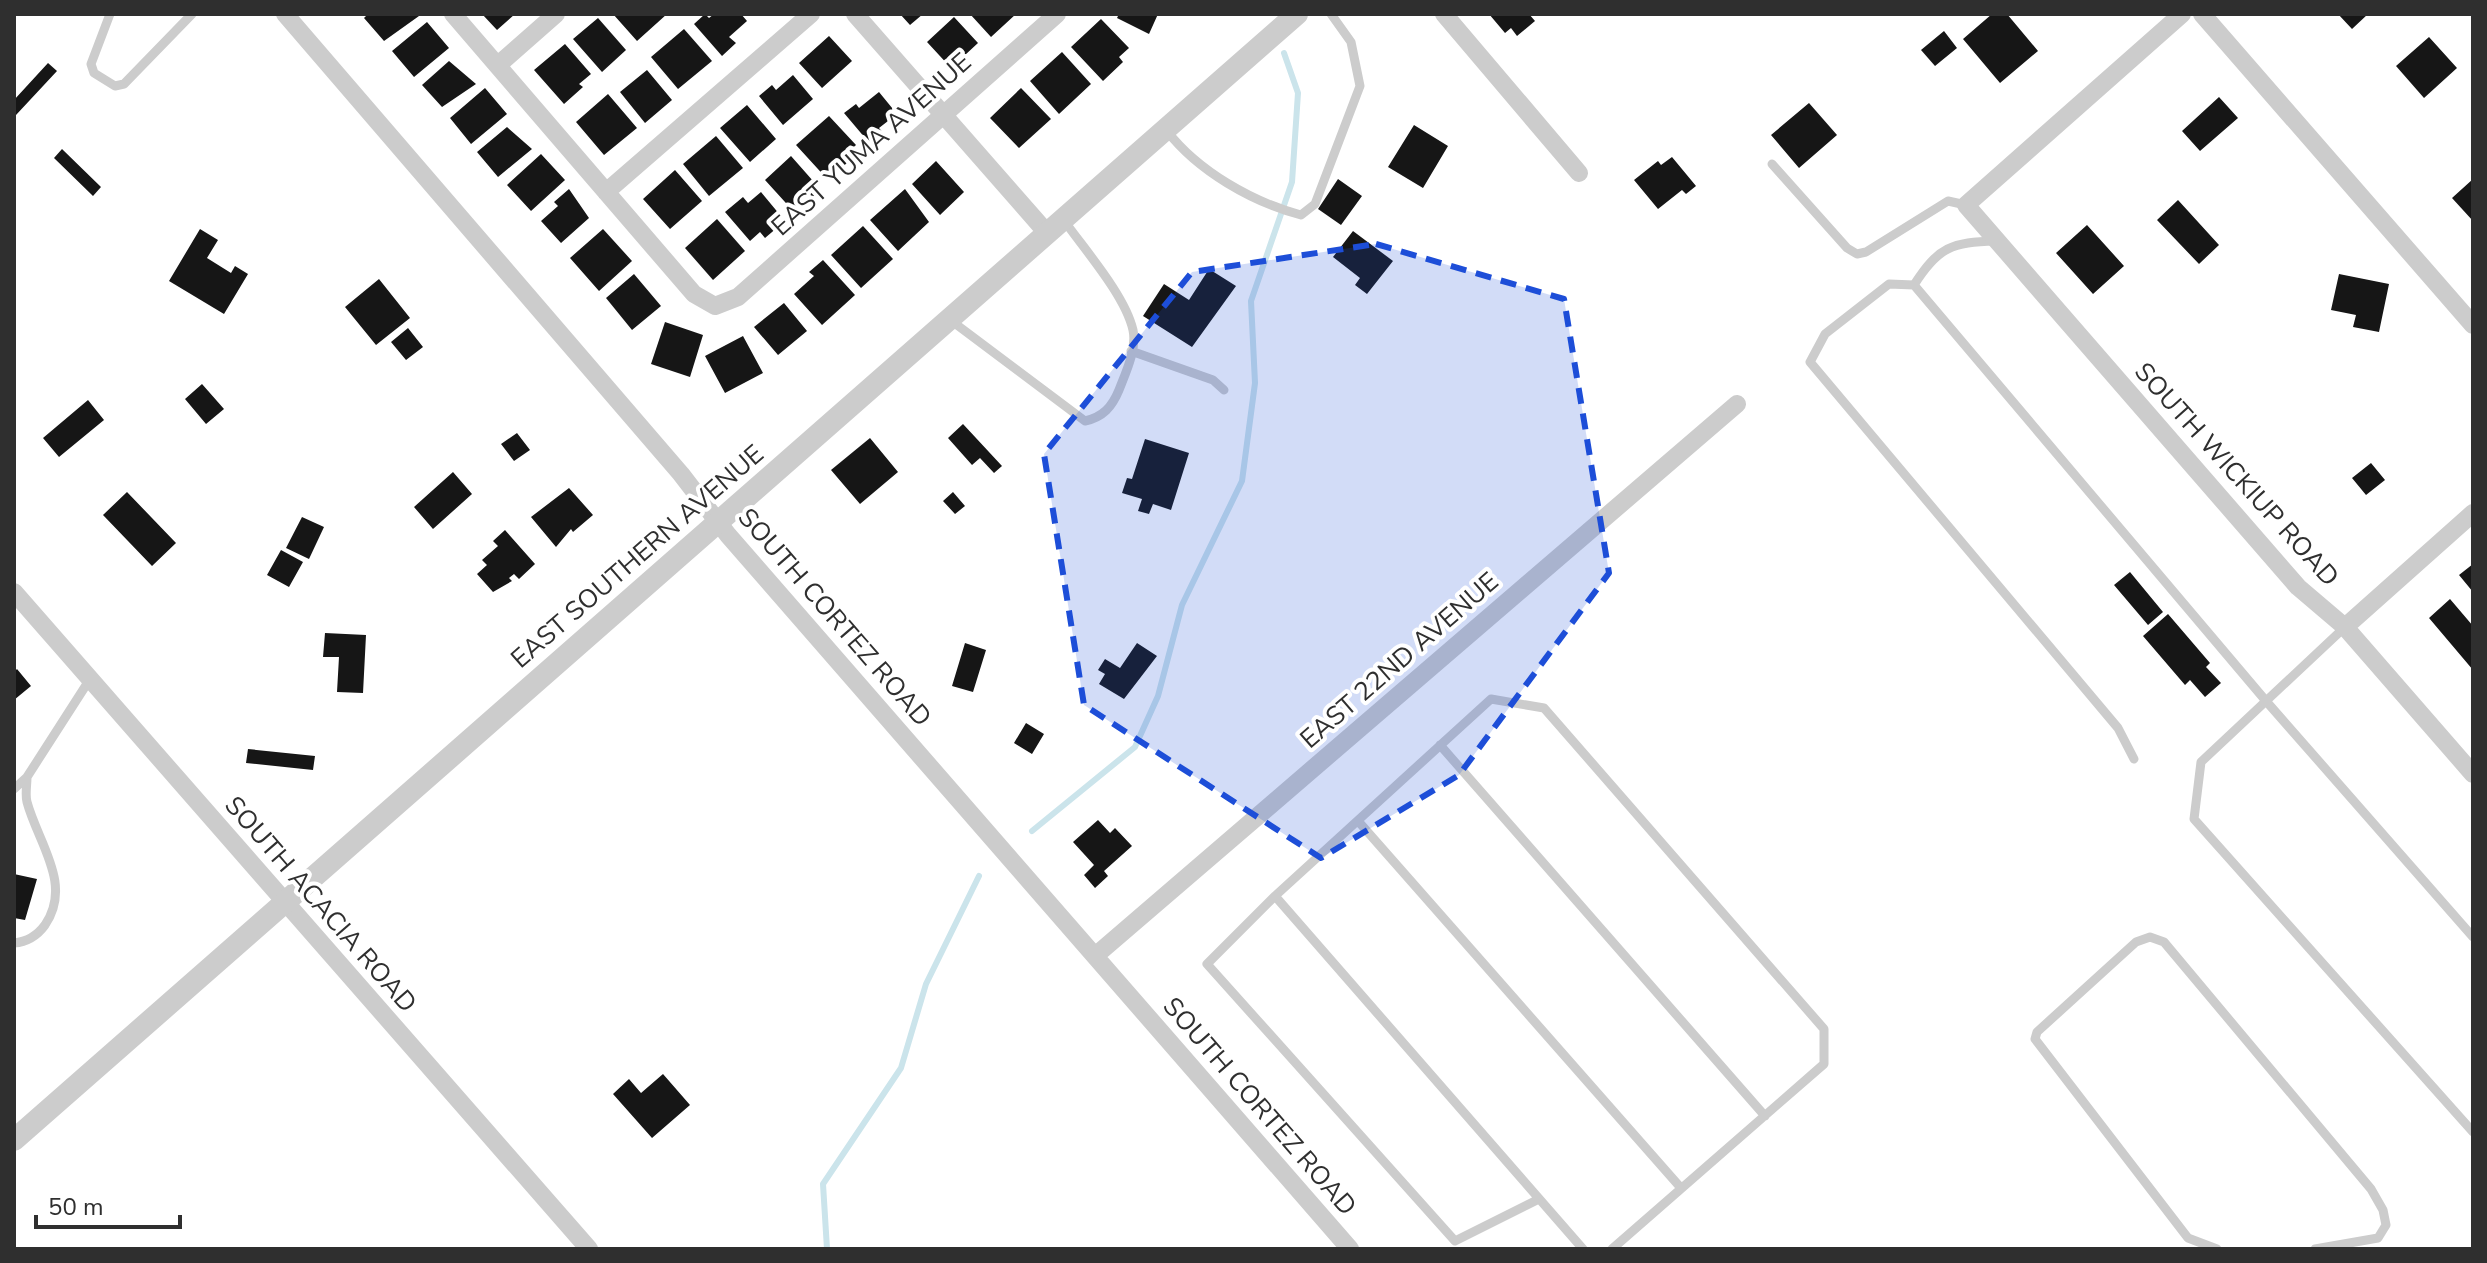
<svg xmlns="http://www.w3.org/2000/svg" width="2487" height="1263" font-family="'Nunito Sans',sans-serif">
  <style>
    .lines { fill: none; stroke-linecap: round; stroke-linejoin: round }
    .stream { stroke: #cbe4eb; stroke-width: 6 }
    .building { fill: #161616 }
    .service { stroke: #ccc; stroke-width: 9 }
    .minor { stroke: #ccc; stroke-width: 18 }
    .tertiary { stroke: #ccc; stroke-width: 22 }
    .marked { fill: #1d4ed8; fill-opacity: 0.2; stroke: #1d4ed8; stroke-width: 6; stroke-dasharray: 16 10; stroke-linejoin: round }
    .labels { text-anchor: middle; stroke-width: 8; stroke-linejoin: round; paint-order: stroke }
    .street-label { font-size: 26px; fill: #2f2f2f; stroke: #fff }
  </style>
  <rect width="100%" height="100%" fill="#fff"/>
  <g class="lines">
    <path class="stream" d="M1032,831l103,-84 23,-51 24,-91 60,-124 13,-98 -4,-82 41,-119 6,-89 -14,-40
      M827,1249l-4,-65 78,-116 25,-84 53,-108"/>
  </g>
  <path class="building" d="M368,14h50l1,2 -35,25 -20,-23z
    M482,14h33l-18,16z
    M613,14h54l-30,27z
    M705,14l4,4 5,-4h27l6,7 -18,16 7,6 -14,13 -28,-32z
    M900,14h23l-13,11z
    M970,14h46l-25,23z
    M1119,14h39l-9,20 -32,-16z
    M1489,14h40l6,7 -18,15 -6,-8 -6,5z
    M1992,14h15l31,37 -38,32 -37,-44z
    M2338,14h30l-16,15z
    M954,17l24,26 -27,25 -24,-26z
    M598,18l28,32 -24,22 -29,-33z
    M1101,19l28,29 -10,9 4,5 -20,19 -32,-34z
    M427,22l22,26 -35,29 -22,-26z
    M684,29l28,32 -34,28 -27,-32z
    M1944,31l13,17 -22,18 -14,-16z
    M829,36l23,25 -30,27 -23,-25z
    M2429,37l28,31 -33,30 -28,-32z
    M565,44l26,30 -12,10 4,3 -19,17 -30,-34z
    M1062,52l29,32 -32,30 -29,-33z
    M449,61l27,23 -34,23 -20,-22z
    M48,63l9,8 -41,44 -2,-15z
    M647,70l25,30 -27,23 -25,-31z
    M793,75l20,24 -30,26 -24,-29 13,-11 4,5z
    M485,88l22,26 -36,30 -21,-26z
    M1021,88l30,31 -32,29 -29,-30z
    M879,92l18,22 -18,14 5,6 -13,11 -27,-32 12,-9 3,4z
    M608,94l29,34 -33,27 -28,-33z
    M2219,97l19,21 -38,33 -18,-20z
    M1809,103l28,32 -38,33 -28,-33z
    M747,105l29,34 -26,23 -30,-34z
    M829,116l27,29 -13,12 5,5 -20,18 -32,-35z
    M1414,125l34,21 -25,42 -35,-21z
    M507,127l25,22 -34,28 -21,-25z
    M716,136l27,32 -34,28 -26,-32z
    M62,149l39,38 -8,9 -39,-38z
    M541,154l24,26 -34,31 -24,-26z
    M791,156l30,34 -26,23 -30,-33z
    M1672,157l24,29 -10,8 -4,-4 -24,19 -24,-29 24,-19 3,4z
    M936,161l28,31 -24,23 -28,-31z
    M675,170l27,31 -32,28 -27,-30z
    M1338,179l24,17 -21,29 -23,-16z
    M2473,179v42l-21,-23z
    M569,189l20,29 -28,25 -20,-22 17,-15 -4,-4z
    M905,189l24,33 -31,29 -28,-31z
    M761,192l24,29 -20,17 -5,-6 -10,9 -25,-29 18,-15 5,6z
    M2178,200l41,45 -20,19 -42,-44z
    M717,219l28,32 -32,29 -28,-32z
    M2087,225l37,41 -31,28 -37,-41z
    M863,226l30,33 -32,29 -30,-33z
    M200,229l18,11 -11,18 24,15 4,-7 13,8 -24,40 -55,-33z
    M603,229l29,32 -33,30 -29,-33z
    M1353,231l40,30 -26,33 -12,-9 5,-7 -27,-21z
    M823,260l32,35 -33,30 -28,-31 20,-18 -5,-4z
    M1209,269l27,17 -44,61 -49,-31 21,-32 25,16z
    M634,274l27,32 -29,24 -26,-32z
    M2339,274l50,10 -10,48 -26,-5 3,-12 -25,-5z
    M379,279l31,39 -34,27 -31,-38z
    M784,303l23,28 -29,24 -24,-28z
    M665,322l38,13 -13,42 -39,-13z
    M408,328l15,19 -17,13 -15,-18z
    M743,336l20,37 -38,20 -20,-37z
    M202,384l22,25 -18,15 -21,-25z
    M88,400l16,20 -45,37 -16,-19z
    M963,424l39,42 -8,7 -14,-15 -8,7 -24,-27z
    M517,433l13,17 -16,11 -13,-17z
    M870,438l28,34 -38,32 -29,-34z
    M1145,439l44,14 -18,57 -18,-6 -4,10 -11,-3 4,-12 -20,-6 5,-15 5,1z
    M2371,463l14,17 -19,15 -14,-17z
    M453,472l19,22 -39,35 -19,-22z
    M569,488l24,27 -20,17 -2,-3 -15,18 -25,-30z
    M127,492l49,51 -24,23 -49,-51z
    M953,492l12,14 -10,8 -12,-13z
    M302,517l22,10 -15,32 -23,-11z
    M505,530l30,34 -16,15 -5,-5 -5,4 3,3 -19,11 -16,-18 10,-9 -5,-5 16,-14 -5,-5z
    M281,550l22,12 -14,25 -22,-12z
    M2473,564v28l-14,-17z
    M2130,572l33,40 -15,13 -34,-40z
    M2450,599l23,27v44l-44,-52z
    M2168,614l42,49 -4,4 15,16 -16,14 -15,-17 -5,5 -42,-49z
    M325,633l41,2 -3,58 -26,-1 2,-35h-16z
    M965,643l21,7 -13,42 -21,-6z
    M1137,643l20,13 -33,43 -25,-15 6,-10 -7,-4 7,-11 15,9z
    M17,669l14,17 -17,14v-28z
    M1026,723l18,11 -12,20 -18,-11z
    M248,749l67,7 -2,14 -67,-7z
    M1098,820l12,13 5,-5 17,18 -28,25 4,5 -13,12 -11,-13 10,-10 -21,-23z
    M14,874l23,5 -12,41 -11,-2z
    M663,1074l27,31 -38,33 -39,-44 16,-15 12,14z"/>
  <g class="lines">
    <path class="service" d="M110,14l-19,50 3,9 21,13 9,-2 68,-70
      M1167,131c31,40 85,71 134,84l14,-11 45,-118 -9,-44 -20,-28
      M1772,164l75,84 10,6 9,-2 82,-51 18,4
      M1914,285c24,-38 38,-43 82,-44
      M949,319l136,102c18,-4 27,-14 34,-31 7,-18 18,-41 14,-60 -8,-35 -49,-81 -70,-111
      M1131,351l82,29 11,10
      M2345,627l-144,135 -7,57 279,313
      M1440,745l325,371
      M2134,759l-16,-31 -308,-366 15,-28 64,-50 25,1 352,416 207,236
      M14,789l13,-12 63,-98
      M1358,821l323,367
      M1275,896l-68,68 248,277 84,-42
      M14,943c12,-1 23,-7 31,-18 28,-41 -7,-82 -18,-123 -2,-7 0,-17 0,-25
      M1583,1249l-308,-353 216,-197 53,9 280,321v35l-212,185
      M2217,1249l-29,-11 -153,-199 2,-7 99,-90 14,-5 14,5 207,247 12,21 3,15 -8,13 -63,11"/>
    <path class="minor" d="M285,14l396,460 47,61 622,714
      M453,14l241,280 21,12 23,-9 319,-283
      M855,14l192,219
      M1444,14l135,159
      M2182,14l-216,191 332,382 47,40 128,147
      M2202,14l271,311
      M498,65l58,-51
      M606,192l205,-178
      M14,592l575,657
      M2345,627l128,-114
      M1095,956l642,-552"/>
    <path class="tertiary" d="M14,1140l1283,-1126"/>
  </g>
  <path class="marked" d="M1376,244l188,55 45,274 -150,202 -138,83 -237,-153 -40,-251 148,-182z"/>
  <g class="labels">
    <g class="street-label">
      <text transform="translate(871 144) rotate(-42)" y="9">EAST YUMA AVENUE</text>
      <text transform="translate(2237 474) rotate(48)" y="9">SOUTH WICKIUP ROAD</text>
      <text transform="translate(637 556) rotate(-41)" y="9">EAST SOUTHERN AVENUE</text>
      <text transform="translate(835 617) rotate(49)" y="9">SOUTH CORTEZ ROAD</text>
      <text transform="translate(1399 660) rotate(-41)" y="9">EAST 22ND AVENUE</text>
      <text transform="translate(321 904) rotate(49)" y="9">SOUTH ACACIA ROAD</text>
      <text transform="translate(1260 1106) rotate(49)" y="9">SOUTH CORTEZ ROAD</text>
    </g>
  </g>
  <rect width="2487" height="1263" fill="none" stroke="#2f2f2f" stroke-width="32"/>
  <path d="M36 1215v12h144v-12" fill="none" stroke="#2f2f2f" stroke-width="4"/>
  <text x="48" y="1215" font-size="24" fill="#2f2f2f" stroke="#ffffff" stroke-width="6" paint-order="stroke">50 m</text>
</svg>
